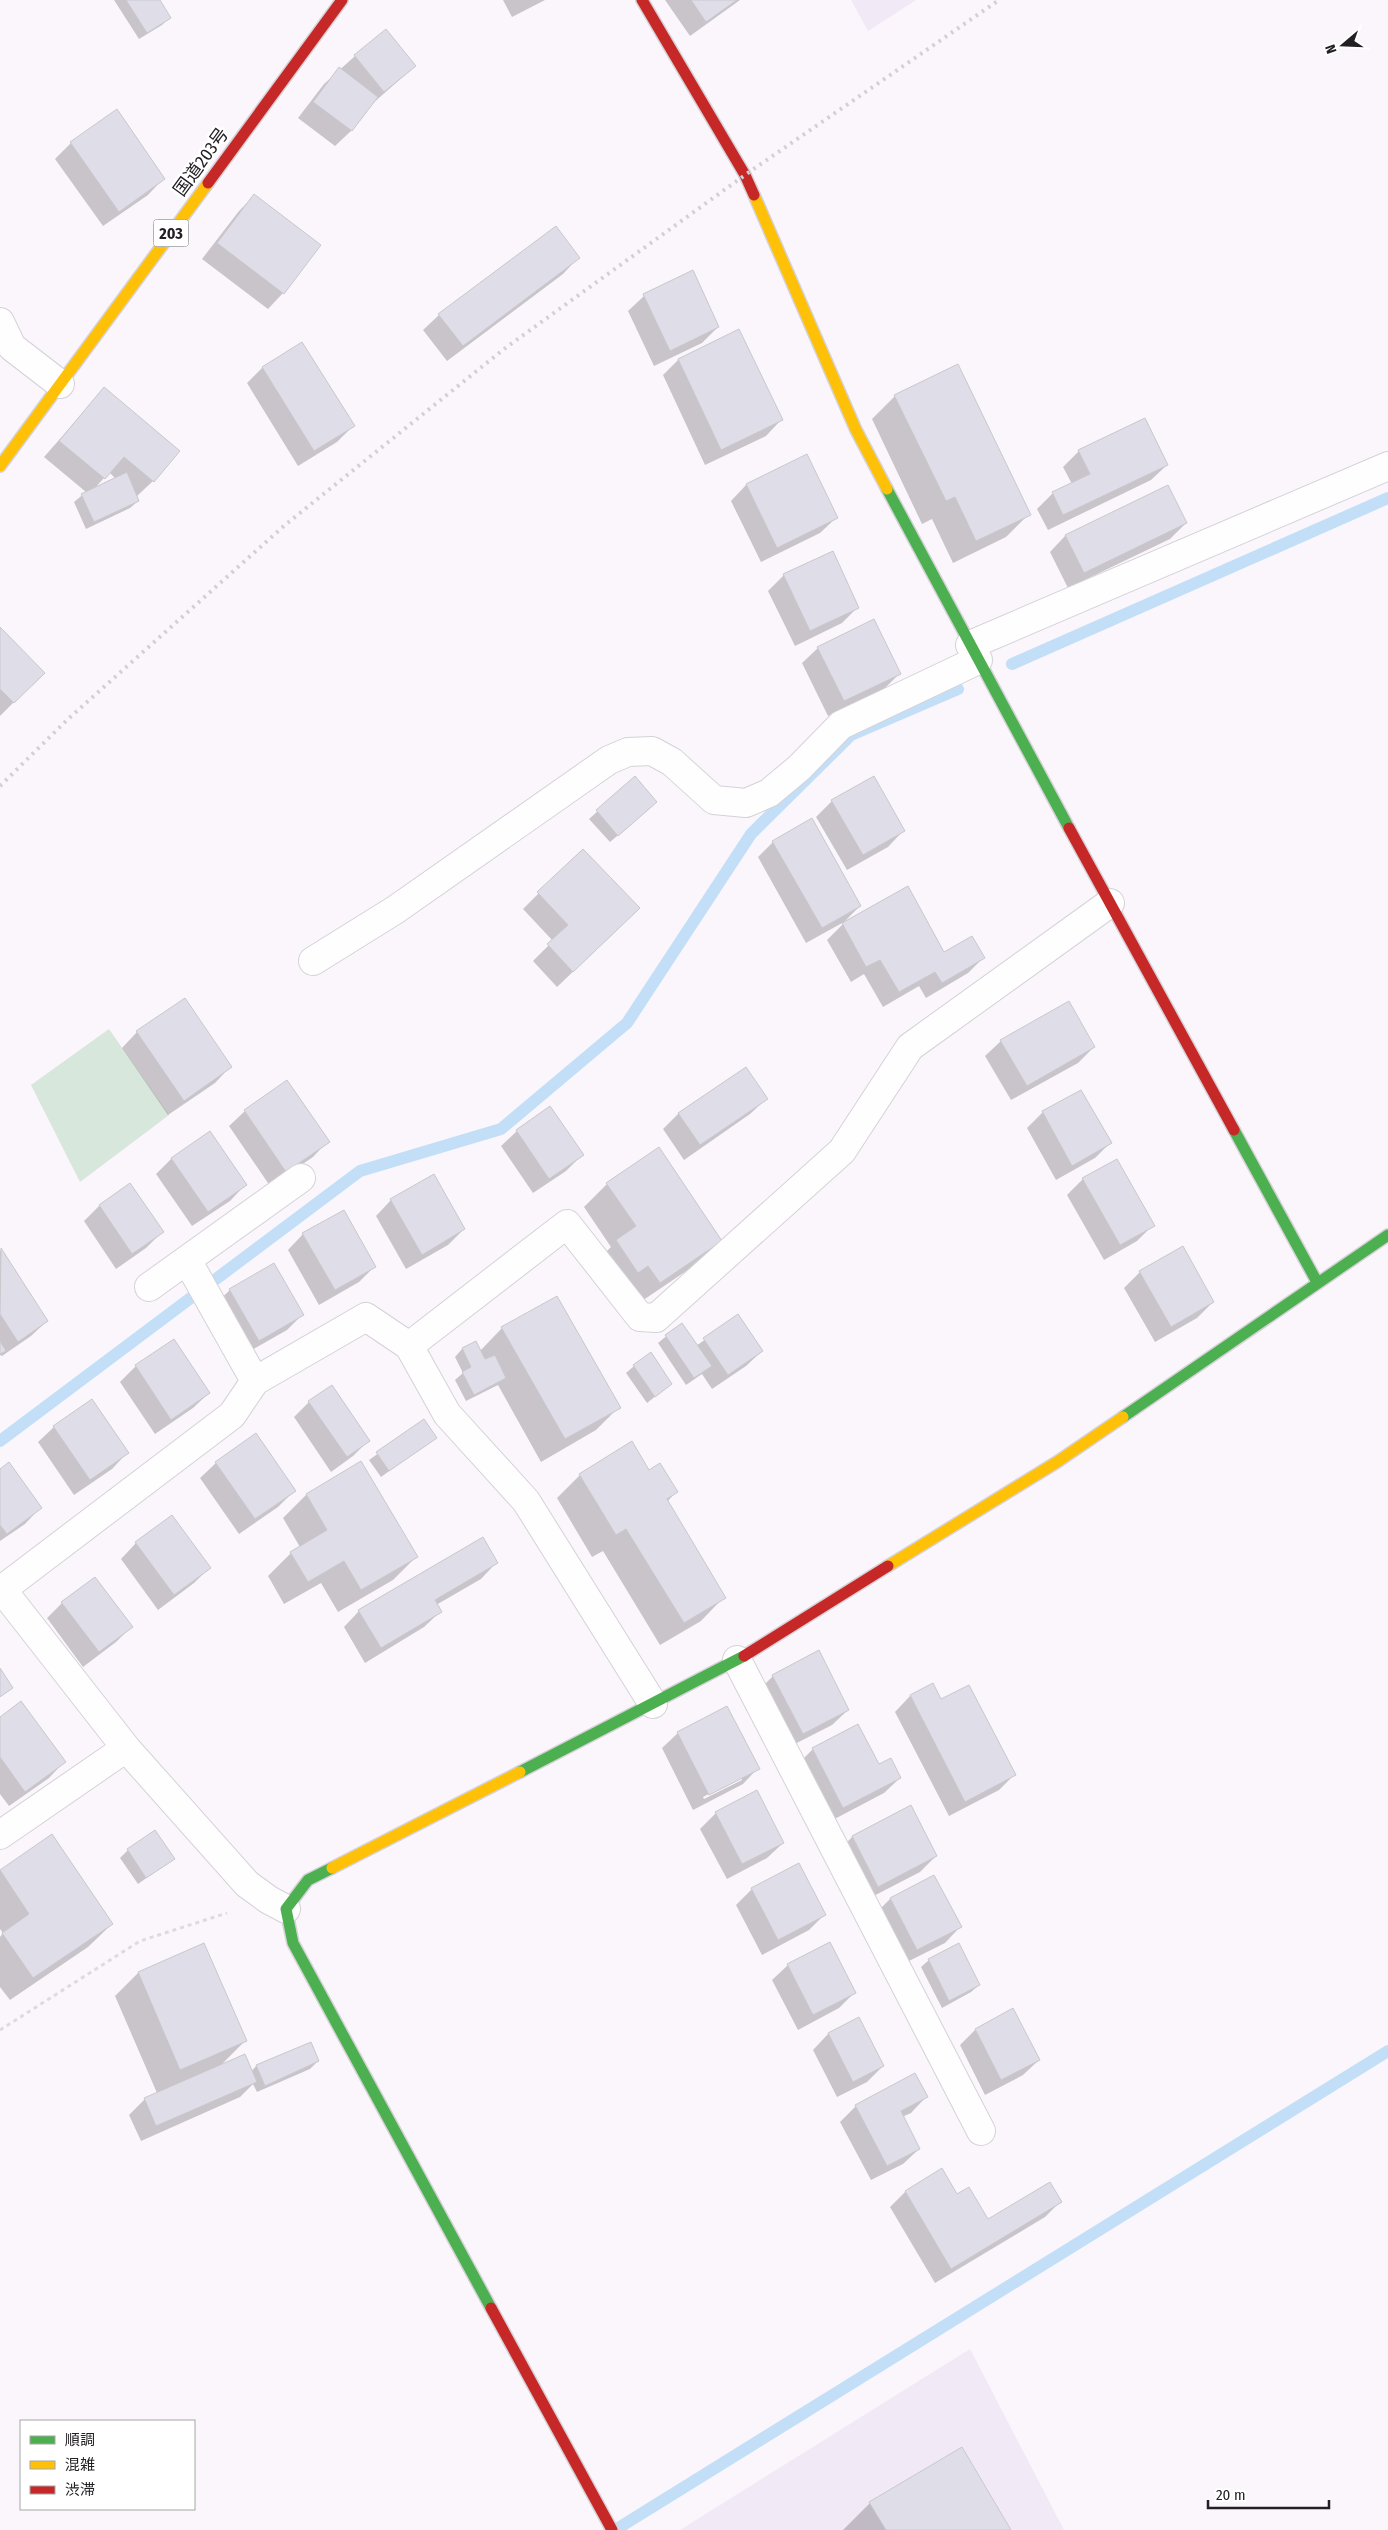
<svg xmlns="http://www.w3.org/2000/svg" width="1388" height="2530" font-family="'Fira Sans Condensed','Noto Sans JP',sans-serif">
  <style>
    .built { fill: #f1e9f6 }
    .green { fill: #d8e7dc }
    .shadow { fill: #0003; fill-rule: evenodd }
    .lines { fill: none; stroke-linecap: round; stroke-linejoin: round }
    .stream { stroke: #c3dff7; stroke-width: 12 }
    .building { fill: #dedde8; stroke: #c9c8cd }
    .street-casing { stroke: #d5d2d7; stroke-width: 30 }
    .fast-casing { stroke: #d5d2d7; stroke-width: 14 }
    .slow-casing { stroke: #d5d2d7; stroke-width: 14 }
    .jam-casing { stroke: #d5d2d7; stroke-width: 14 }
    .path { stroke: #dcdbdd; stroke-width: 3; stroke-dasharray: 4 4; stroke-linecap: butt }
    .street { stroke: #fefeff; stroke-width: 28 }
    .fast { stroke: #4caf50; stroke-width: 11 }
    .slow { stroke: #ffc107; stroke-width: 11 }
    .jam { stroke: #c62828; stroke-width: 11 }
    .rail { stroke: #d1d0d2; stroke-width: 4; stroke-dasharray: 2.5 5; stroke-linecap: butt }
    .labels { text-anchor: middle; stroke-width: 5; stroke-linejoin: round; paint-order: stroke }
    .shield { fill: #fff; stroke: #656366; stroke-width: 1 }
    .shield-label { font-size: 16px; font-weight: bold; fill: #232024 }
    .street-label { font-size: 18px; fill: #232024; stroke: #fff }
  </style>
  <rect width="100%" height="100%" fill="#faf6fc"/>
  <path class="built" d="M851,0h65l-48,31z
    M970,2349l94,181h-384z"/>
  <path class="green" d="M109,1029l60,86 -89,67 -49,-97z"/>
  <path class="shadow" d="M114,0h45l11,17 -8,8 -23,14z
    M503,0h42l-33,17z
    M665,0h75l-50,36z
    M355,56l60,10 -44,39 -20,26 -16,15 -37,-28 26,-34z
    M116,111l47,68 -15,16 -45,31 -48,-67 16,-16z
    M254,196l29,97 -15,16 -66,-50 37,-48z
    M578,258l-15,16 -116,87 -24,-31 16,-15z
    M644,296l74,31 -16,16 -48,23 -26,-55z
    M739,331l42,89 -15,16 -61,29 -42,-90 15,-15z
    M302,343l51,83 -16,16 -39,24 -51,-83 15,-15z
    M104,389l49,92 -17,16 2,4 -8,7 -44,21 -12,-27 12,-10 -42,-35zM109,472l7,7 -22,10 10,-11z
    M895,396l134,118 -23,23 -53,26 -21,-44 -10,5 -50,-105z
    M1079,451l88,14 -16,15 -103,50 -11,-21 16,-16 19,-9 -9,-17z
    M807,456l29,62 -16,15 -59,29 -30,-61 15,-16z
    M1168,487l18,36 -16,16 -102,49 -18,-36 15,-16z
    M784,575l74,32 -16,16 -47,23 -27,-55z
    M0,629l43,44 -43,43z
    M818,648l81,26 -15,15 -56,27 -26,-53z
    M635,778l13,32 -38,32 -21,-23z
    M832,801l71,30 -15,16 -41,23 -31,-53z
    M773,842l87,64 -16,16 -38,21 -48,-86z
    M582,850l41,74 -66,63 -24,-26 20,-20 -30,-32z
    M843,924l101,29 39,5 -15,15 -42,25 -7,-12 -36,21 -19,-33 -13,8 -24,-42z
    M137,1032l93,35 -15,16 -47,32 -46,-67z
    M1001,1041l93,6 -16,16 -67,37 -26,-44z
    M1081,1091l29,52 -15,15 -39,22 -29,-52 16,-16z
    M766,1099l-16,15 -66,46 -21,-31 15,-15z
    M245,1111l83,30 -15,16 -43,29 -41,-60z
    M517,1131l65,24 -16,16 -33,22 -32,-47z
    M659,1149l62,91 -23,23 -62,42 -42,-41 17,-17 -27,-40 23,-23z
    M171,1159l74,26 -15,16 -38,25 -36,-52z
    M1083,1179l70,46 -16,16 -33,19 -37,-65z
    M391,1200l73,29 -16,16 -42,24 -30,-53z
    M99,1206l63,26 -16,16 -30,21 -32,-48z
    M303,1234l71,33 -15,15 -40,23 -31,-55z
    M0,1250l47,71 -16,15 -29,20 -2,-1z
    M1140,1272l73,30 -16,16 -42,24 -31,-54z
    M230,1290l73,24 -16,16 -44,25 -29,-50z
    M738,1316l24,35 -16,15 -34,23 -10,-15 -16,11 -28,-42 23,-19 15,22z
    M502,1328l117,79 -23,23 -55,32 -43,-77 -32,16 -11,-21 8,-7 -8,-16 7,-8 14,-6 4,8z
    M174,1340l35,53 -16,15 -38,26 -35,-52 16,-16z
    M634,1366l37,18 -24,19 -21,-30z
    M309,1402l60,38 -16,16 -22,16 -37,-55z
    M424,1421l11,17 -54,39 -12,-17z
    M54,1427l73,26 -15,16 -38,26 -36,-53z
    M216,1463l78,28 -16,16 -39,27 -39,-56z
    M361,1463l55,94 -23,23 -55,32 -17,-29 -37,21 -16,-28 23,-23 9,-6 -17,-29 23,-23z
    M0,1470l40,38 -15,16 -25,17z
    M648,1472l28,20 -9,10 57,95 -23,24 -41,24 -57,-94 -11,6 -35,-59 23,-23z
    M136,1543l73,25 -15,15 -36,27 -37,-51z
    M496,1563l-15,16 -45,26 4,7 -16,15 -59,36 -21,-36 15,-16z
    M62,1603l69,24 -15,15 -33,25 -36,-49z
    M818,1652l30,58 -16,15 -45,23 -30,-56 16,-16z
    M932,1685l9,16 73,74 -15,15 -50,26 -54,-104 15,-16z
    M0,1718l64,44 -15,16 -40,28 -9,-12z
    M678,1733l80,35 -15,16 -50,26 -31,-62zM742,1777v3l-38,19 -1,-2z
    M813,1749l66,17 21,12 -16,15 -57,30 -30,-58z
    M911,1807l25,49 -16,16 -58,30 -25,-49 15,-16z
    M716,1813l67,30 -16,15 -40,21 -27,-50z
    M52,1836l60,88 -24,23 -78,53 -10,-13v-50l3,-4 -3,-4v-58z
    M128,1850l45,9 -35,25 -18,-26z
    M752,1889l72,26 -15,15 -47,25 -26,-50z
    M890,1899l70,28 -15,16 -44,22 -26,-51z
    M204,1945l41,96 -25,25 31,6 5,-6 54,-23 8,18 -8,8 -53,23 -4,-8 -13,13 -99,44 -12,-26 16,-16 12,-6 -42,-97 23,-23z
    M929,1960l50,25 -8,7 -29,16 -21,-41z
    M788,1965l66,28 -15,15 -41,22 -26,-50z
    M858,2019l25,47 -16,16 -30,15 -24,-47 15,-16z
    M975,2030l64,30 -16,15 -38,20 -25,-50z
    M926,2097l-15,16 -9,4 17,32 -16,15 -32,16 -31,-58 16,-16z
    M942,2170l14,25 31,26 73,-19 -15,15 -110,66 -45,-76 15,-15z
    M870,2503l140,27h-167z"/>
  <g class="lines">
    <path class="stream" d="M1012,664l376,-166
      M0,1441l360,-270 141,-42 126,-106 124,-189 100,-99 107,-46
      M615,2530l773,-479"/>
  </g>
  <path class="building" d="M126,0h34l11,18 -24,15z
    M691,0h46l-31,22z
    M386,29l30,37 -32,26 -30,-37z
    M339,67l39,30 -26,34 -39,-29z
    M117,109l48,70 -46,33 -49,-70z
    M254,194l67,51 -37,49 -67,-51z
    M556,226l24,32 -117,88 -25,-32z
    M693,270l26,57 -49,24 -27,-57z
    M739,329l44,91 -62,30 -43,-91z
    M302,342l53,84 -41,25 -52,-84z
    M958,364l73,151 -55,26 -21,-44 -9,4 -52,-106z
    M104,387l76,64 -26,31 -30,-25 -19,22 -46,-38z
    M1145,418l23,47 -105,50 -11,-23 38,-18 -12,-24z
    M807,454l31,64 -61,30 -31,-64z
    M127,472l12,29 -45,21 -13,-28z
    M1168,485l19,38 -103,50 -19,-38z
    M833,551l26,57 -49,23 -27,-57z
    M874,619l27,55 -57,27 -27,-54z
    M0,627l45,46 -31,30 -14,-14z
    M635,776l22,26 -39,34 -22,-26z
    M874,776l31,55 -42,24 -32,-55z
    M812,818l49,88 -39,22 -50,-87z
    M583,849l57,59 -67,64 -26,-28 21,-19 -31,-33z
    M908,886l36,66 28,-16 13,22 -43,25 -7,-11 -36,20 -19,-32 -14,7 -24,-44z
    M185,998l47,69 -48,34 -48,-70z
    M1069,1001l26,46 -68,39 -27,-46z
    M746,1067l22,32 -68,46 -22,-32z
    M287,1080l43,62 -44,30 -42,-62z
    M1081,1090l31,53 -40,23 -30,-55z
    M550,1106l34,49 -35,24 -33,-49z
    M210,1131l37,54 -39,27 -37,-54z
    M659,1147l63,94 -62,42 -12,-17 -10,7 -22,-33 20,-14 -30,-43z
    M1117,1159l38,67 -35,19 -38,-67z
    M434,1174l31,55 -43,26 -32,-56z
    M130,1183l34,49 -32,22 -33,-49z
    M344,1210l32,57 -41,23 -33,-57z
    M1183,1246l31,56 -43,25 -32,-56z
    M1,1248l47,73 -30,21 -18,-28z
    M274,1263l30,52 -45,26 -30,-52z
    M557,1296l64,112 -56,31 -64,-112z
    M738,1314l25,37 -35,24 -25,-37z
    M682,1323l30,43 -18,12 -29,-43z
    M174,1339l36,54 -39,27 -36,-55z
    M0,1341l6,10 -6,3z
    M476,1341l9,18 10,-4 11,23 -32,17 -12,-23 9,-5 -9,-19z
    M651,1352l21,32 -17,13 -22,-32z
    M332,1385l38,56 -23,16 -39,-56z
    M92,1399l37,54 -39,27 -37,-54z
    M424,1419l13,19 -48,33 -13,-19z
    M256,1433l40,58 -41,28 -40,-57z
    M632,1441l17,29 11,-7 18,29 -11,7 59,99 -42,25 -58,-94 -10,6 -37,-61z
    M361,1461l57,96 -57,33 -17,-29 -36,21 -18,-30 37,-22 -21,-36z
    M9,1462l33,46 -35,26 -7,-9v-56z
    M172,1515l39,53 -37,27 -39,-53z
    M483,1537l15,26 -63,37 7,12 -61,36 -23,-38z
    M95,1577l38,50 -34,25 -38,-50z
    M819,1650l30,60 -46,24 -31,-59z
    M0,1668l13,20 -13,9z
    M933,1683l8,16 28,-14 47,90 -51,27 -55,-107z
    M21,1701l45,61 -41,30 -25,-35v-40z
    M727,1706l33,63 -51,26 -32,-63z
    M858,1724l21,40 12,-6 10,20 -58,30 -31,-60z
    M757,1790l27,53 -42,21 -27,-52z
    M911,1805l26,51 -59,31 -26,-51z
    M155,1830l20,29 -29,19 -19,-29z
    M52,1834l61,90 -80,54 -31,-45 27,-19 -29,-44z
    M799,1863l27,52 -48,25 -27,-52z
    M934,1875l28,52 -45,23 -27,-52z
    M830,1942l26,51 -43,22 -26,-51z
    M204,1943l43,98 -67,29 -42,-98z
    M959,1943l21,42 -31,16 -21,-42z
    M1013,2008l27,52 -39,20 -26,-51z
    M859,2017l25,49 -31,16 -25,-49z
    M311,2042l8,19 -54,25 -9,-21z
    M245,2054l12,28 -101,44 -12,-28z
    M915,2073l13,24 -27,14 19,38 -33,17 -32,-61z
    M942,2168l15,26 12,-7 19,32 62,-37 12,20 -111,67 -46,-78z
    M962,2447l49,83h-125l-17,-28z"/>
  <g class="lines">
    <g class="street-casing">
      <path id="street" d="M0,322l12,25 48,37
        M970,645l418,-179
        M313,961l82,-51 214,-150 19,-8 24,-1 20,11 42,38 32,3 23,-10 30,-25 42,-43 137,-65
        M187,1260l68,121
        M149,1287l152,-109
        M0,1587l126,161 121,136 22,16 17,9
        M0,1591l232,-176 23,-34 111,-64 43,29
        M737,1660l244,471
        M653,1704l-127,-203 -79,-87 -38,-68 158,-122 73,93 16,1 186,-167 68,-104 200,-144
        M0,1835l126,-87"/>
    </g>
    <g class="fast-casing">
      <path id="fast" d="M887,489l182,339
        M1234,1130l83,152
        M1123,1417l265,-182
        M520,1772l224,-116
        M332,1868l-24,12 -22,29 7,34 198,365"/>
    </g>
    <g class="slow-casing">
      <path id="slow" d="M754,195l102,235 31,59
        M0,466l208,-283
        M888,1566l169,-104 66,-45
        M332,1868l188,-96"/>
    </g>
    <g class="jam-casing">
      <path id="jam" d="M642,0l103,175 9,20
        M208,183l134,-183
        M1069,828l165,302
        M744,1656l144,-90
        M491,2308l121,222"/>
    </g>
    <path class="path" d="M0,2030l140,-89 87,-28"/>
    <use href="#street" class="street"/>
    <use href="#fast" class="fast"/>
    <use href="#slow" class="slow"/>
    <use href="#jam" class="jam"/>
    <path class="rail" d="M0,786l68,-67 217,-194 219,-176 241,-174 254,-175"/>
  </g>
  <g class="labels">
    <rect class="shield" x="153.5" y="219.5" width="35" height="27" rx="4"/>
    <g class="shield-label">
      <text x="171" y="239">203</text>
    </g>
    <g class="street-label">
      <text transform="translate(201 162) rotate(-54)" y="6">国道203号</text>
    </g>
  </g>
  <rect x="20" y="2420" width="175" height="90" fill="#ffffff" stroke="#a7a6a7"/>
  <rect x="30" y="2436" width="25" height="8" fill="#4caf50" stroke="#a7a6a7"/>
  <text x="65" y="2445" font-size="15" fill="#232024">順調</text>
  <rect x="30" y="2461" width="25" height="8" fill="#ffc107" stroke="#a7a6a7"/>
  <text x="65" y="2470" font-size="15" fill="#232024">混雑</text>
  <rect x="30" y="2486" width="25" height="8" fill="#c62828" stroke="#a7a6a7"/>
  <text x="65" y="2495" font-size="15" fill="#232024">渋滞</text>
  <g transform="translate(1343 45) rotate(251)" stroke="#ffffff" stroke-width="4" paint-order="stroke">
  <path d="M0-4L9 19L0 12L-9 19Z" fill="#232024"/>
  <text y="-8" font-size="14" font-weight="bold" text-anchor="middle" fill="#232024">N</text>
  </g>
  <path d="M1208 2500v8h121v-8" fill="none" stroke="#232024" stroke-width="2.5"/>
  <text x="1216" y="2500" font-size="15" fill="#232024" stroke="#ffffff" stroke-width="4" paint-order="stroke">20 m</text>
</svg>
